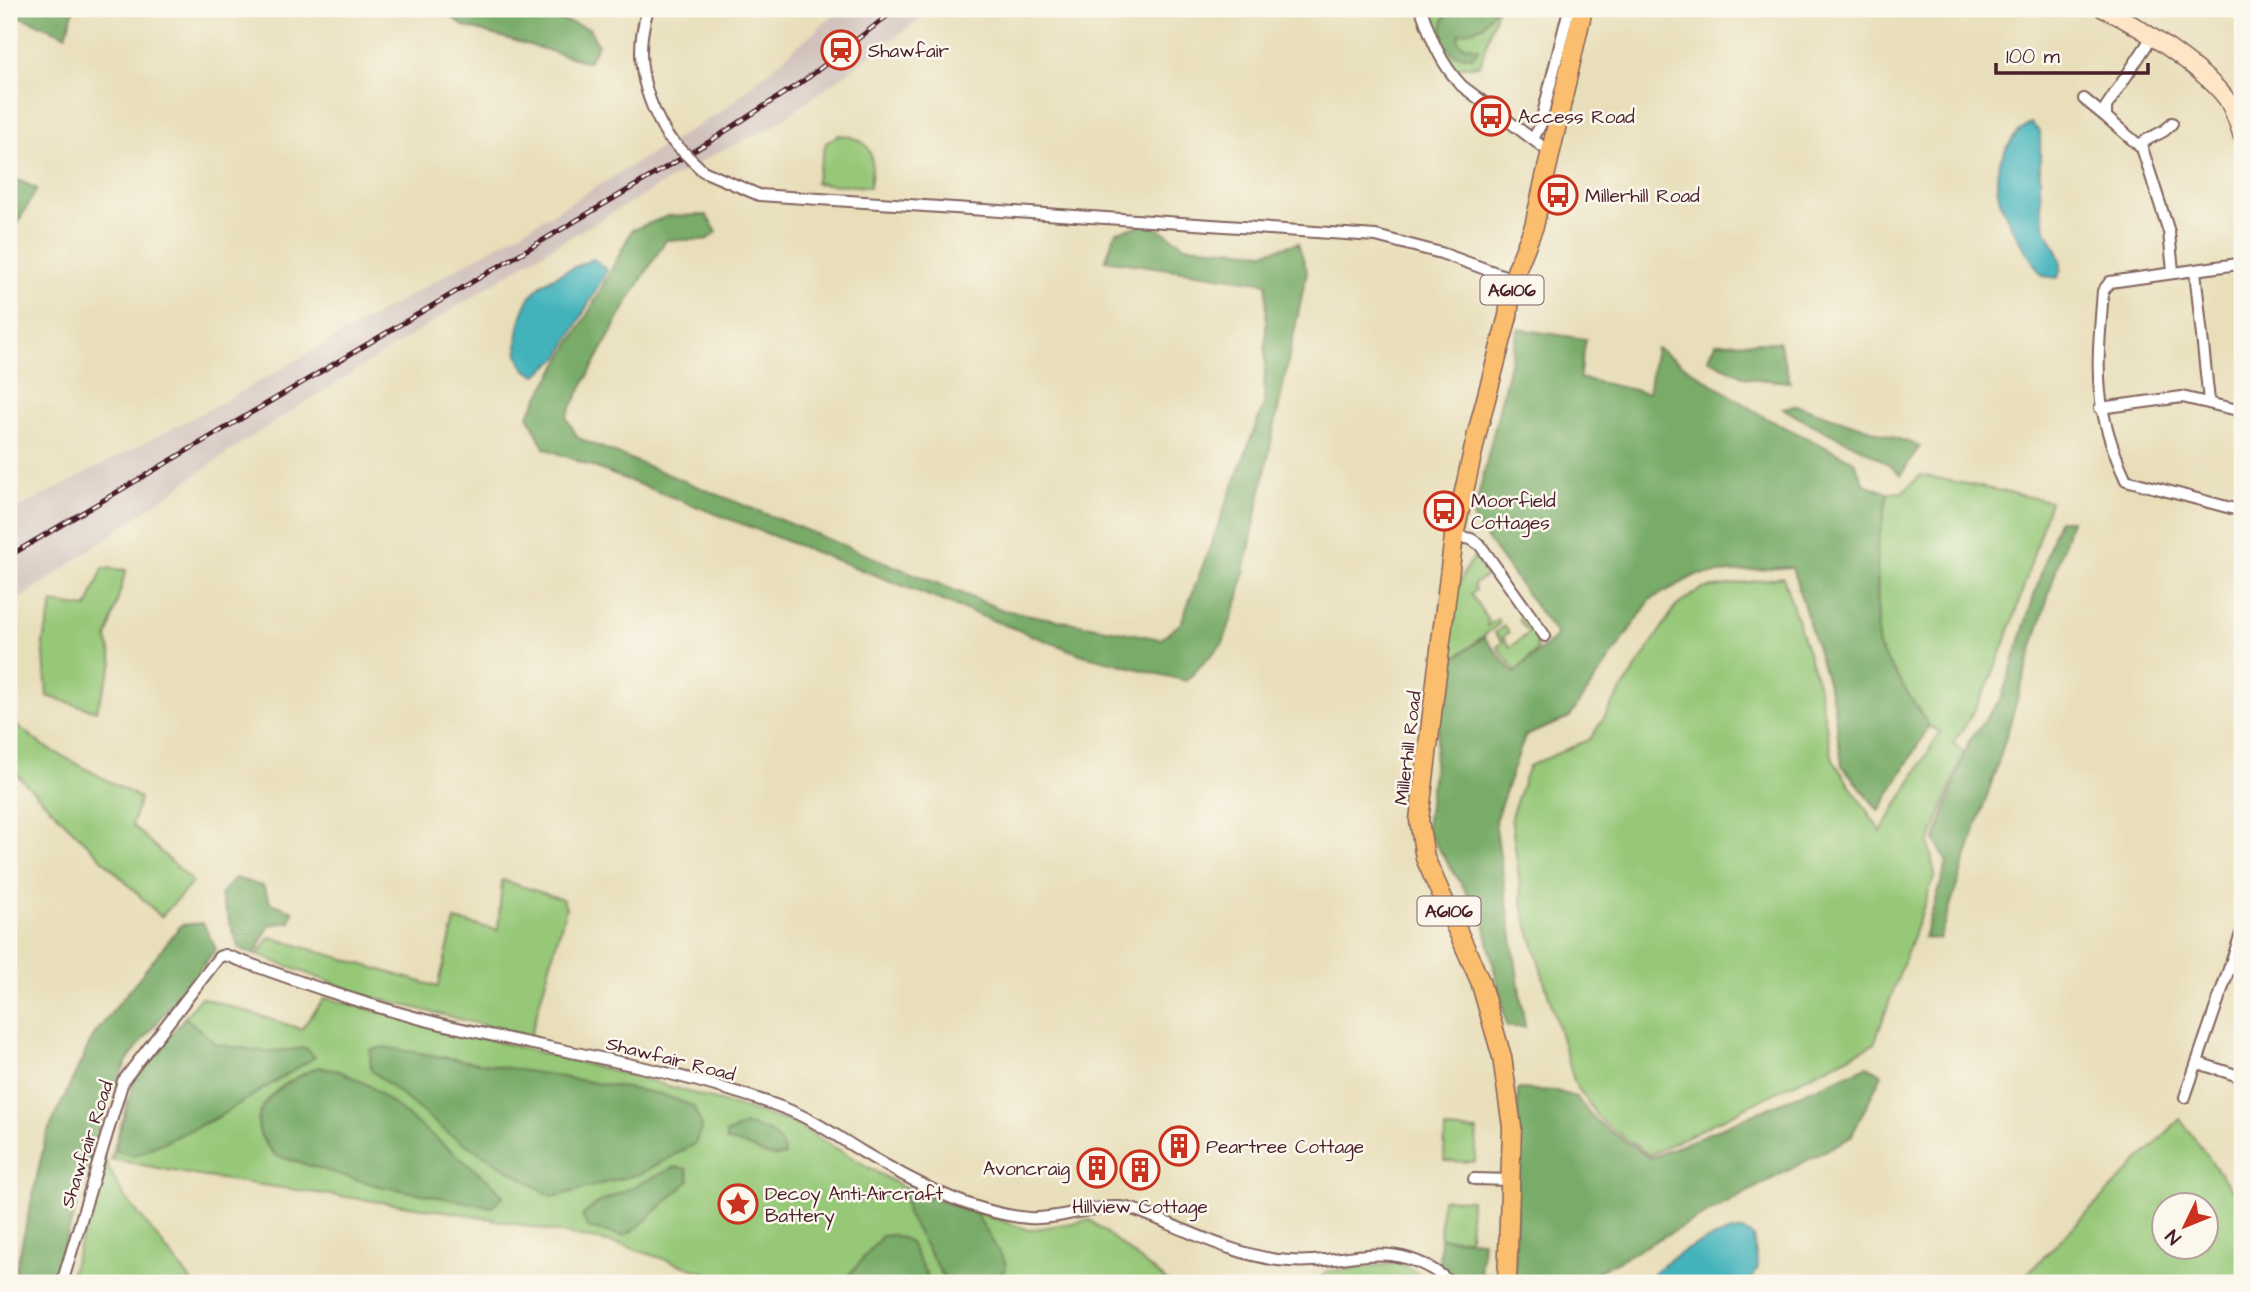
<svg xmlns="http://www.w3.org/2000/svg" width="2251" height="1292" font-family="'Architects Daughter',sans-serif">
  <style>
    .industrial { fill: #cfc0ba }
    .green { fill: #96c878; stroke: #707452; stroke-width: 2; fill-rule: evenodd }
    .forest { fill: #78ac68; stroke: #61664a; stroke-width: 2 }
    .water { fill: #43b3bb; stroke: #466973; stroke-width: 2 }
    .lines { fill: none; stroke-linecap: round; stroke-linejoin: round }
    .street-casing { stroke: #81625d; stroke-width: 14 }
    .secondary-casing { stroke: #81625d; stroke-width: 19 }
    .primary-casing { stroke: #81625d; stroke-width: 21 }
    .street { stroke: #fff; stroke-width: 10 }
    .secondary { stroke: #fde5c5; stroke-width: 16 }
    .primary { stroke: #fbbe6e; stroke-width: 18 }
    .rail-casing { stroke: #4a1f2b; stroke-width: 5 }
    .rail { stroke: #fbf7ec; stroke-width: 2.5; stroke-dasharray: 8; stroke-linecap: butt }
    .street-bridge-casing { stroke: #81625d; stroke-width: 14; stroke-linecap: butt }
    .street-bridge { stroke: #fff; stroke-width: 10 }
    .labels { text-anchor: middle; stroke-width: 5; stroke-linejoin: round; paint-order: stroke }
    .shield { fill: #fbf7ec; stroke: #7f6065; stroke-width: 2 }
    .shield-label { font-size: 18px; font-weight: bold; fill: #4a1f2b }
    .poi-label { font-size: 19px; fill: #4a1f2b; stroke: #fbf7ec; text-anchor: start }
    .street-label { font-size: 19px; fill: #4a1f2b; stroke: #fbf7ec }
  </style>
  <rect width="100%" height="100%" fill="#fbf7ec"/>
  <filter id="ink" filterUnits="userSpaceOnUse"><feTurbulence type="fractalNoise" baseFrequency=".0143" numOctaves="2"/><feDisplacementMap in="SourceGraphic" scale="14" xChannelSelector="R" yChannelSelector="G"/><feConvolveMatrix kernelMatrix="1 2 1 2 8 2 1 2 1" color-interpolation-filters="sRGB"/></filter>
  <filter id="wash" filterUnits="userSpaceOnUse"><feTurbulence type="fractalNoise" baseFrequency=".00686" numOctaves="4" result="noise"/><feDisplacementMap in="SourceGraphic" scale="28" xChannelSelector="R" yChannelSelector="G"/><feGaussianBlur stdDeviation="1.57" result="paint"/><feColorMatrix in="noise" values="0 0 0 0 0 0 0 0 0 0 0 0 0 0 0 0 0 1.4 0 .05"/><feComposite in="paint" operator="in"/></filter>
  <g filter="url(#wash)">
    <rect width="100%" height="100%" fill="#e8deb9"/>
    <path class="industrial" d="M840,9h94l-163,119 -55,25 -184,106 -292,185 -231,163v-94l214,-111 315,-180 184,-111z"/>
    <path class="green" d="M1426,9h71l-17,56 -26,3 -22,-38z
      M839,135c36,4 35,21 31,52l-55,-4 11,-40z
      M1921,475l129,26c-26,79 -46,175 -97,242l11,9 -35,92 6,31 -61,169 -225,111 -49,-35 -25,-36 -52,-175 -12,-93 18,-50 61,-27 86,-133 26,-17 81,-12 34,103 16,80 48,72 59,-100 -11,-6 -51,-78 -1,-100 11,-55 14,-1z
      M1474,557l13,18 -14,10 3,5 -5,4 17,26 -1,6 10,-7 3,4 -54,42c5,-36 4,-79 28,-108z
      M103,568l23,2 -19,68 6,25 -17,48 -49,-15 -4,-54 10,-39 34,5z
      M1524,615l11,14 2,21 -21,21 -19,-24 6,-5 -8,-9 9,-7 5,6 -6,5 7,10 19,-14 -11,-14z
      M9,719l33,26 98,53 -8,27 61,57 -32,35 -152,-150z
      M502,880l60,19 4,9 -36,129 -166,-42 -106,-40 12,-18 168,50 17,-67 43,10z
      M201,997l100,32 24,-31 323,82 145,43 111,65 125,42 61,-10 79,63h-434l-113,-38 -157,-31 -266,-38 -88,-17 23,-78z
      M2180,1119l62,84v80h-224zM2164,1204h42v42h-42z
      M1445,1129l32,2 -2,31 -31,-1z
      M105,1161l17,32 71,90h-125z
      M1442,1199l29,1 -2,39 -29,-1z
      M1400,1263l34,20h-117l9,-11z"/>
    <path class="forest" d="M9,9h65l-8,26 -48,-19 -9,17z
      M442,9h79l68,19 9,17 -10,17 -125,-36z
      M1452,9h42l-11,17 -24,8 -1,6 4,5 17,3 -7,9 -18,-3 -13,-13 3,-23z
      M9,176l28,13 -28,49z
      M706,215l11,17 -11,8h-40l-39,63 -61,114 12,21 425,172 158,29 20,-16 83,-219 3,-121 -162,-23 11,-28 33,-9 37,23 79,6 33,-9 9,28 -68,326 -16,46 -37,38 -103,-26 -539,-207 -16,-33 61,-103 43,-82 36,-14z
      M1518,329l68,10 -7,39 69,15 8,-45 110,70 88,43 10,23 24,9 -11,55 1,99 51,79 -50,85 -37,-46 -9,-64 -41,-134 -96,8 -45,24 -82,119 -44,18 -30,85 30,206h-18l-24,-109 -57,-89 20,-164 38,-28 30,36 43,-37 -84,-117z
      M1779,342l11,40 -43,-4 -39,-19 8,-16z
      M1796,405l124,41 -19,29c-34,-31 -80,-41 -118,-67z
      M2058,520h13l-72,240 -60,179 -15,-1 23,-75 -12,-23 34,-99 33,-44z
      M235,878l28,8 8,17 22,8 -3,11 -21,3 -14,30 -16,-7 -19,-53z
      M203,923l13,26 -88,110 -20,42 -55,182h-40l33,-147 47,-100 88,-111z
      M185,1017l31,27 50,8 40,-4 9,9 -99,61 -82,38 -20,-6 20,-69z
      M384,1047l277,47 32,12 9,20 -7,18 -53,29 -89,24 -104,-63 -78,-64 -1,-20z
      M1867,1066l15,8 -31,63 -275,146h-61l3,-194 38,2 20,6 22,26 52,35z
      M318,1067l22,4 30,15 122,97 11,13 -11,11 -113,-21 -102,-30c-46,-41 2,-72 41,-89z
      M745,1125c19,3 36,9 40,30 -21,7 -36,-14 -59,-14v-7z
      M675,1167l12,2 2,12 -52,47 -14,8 -34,-8 -7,-12 14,-12z
      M904,1188l71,24 31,52 -2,7 -19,12h-38l-40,-69z
      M894,1235l15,6 22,42h-89l40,-47z
      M1440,1238l43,3 -3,32 16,2v8h-37l-20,-17z"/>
    <path class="water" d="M2031,123l9,9c1,27 -3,69 5,95 7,20 22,28 13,51l-15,-2 -7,-9c-20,-35 -55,-75 -31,-116 8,-13 13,-21 26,-28z
      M593,259l14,11 -48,87 -22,18c-34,-6 -18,-72 2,-88 14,-12 37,-20 54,-28z
      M1743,1230l10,7 5,30 -8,16h-104c18,-27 66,-49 97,-53z"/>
  </g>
  <g filter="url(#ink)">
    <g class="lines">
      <g class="street-casing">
        <path id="street" d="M648,9c-15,47 -5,86 20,128
          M1421,9c10,29 19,54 41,77l89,67
          M2152,37l-46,70v10l36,31 27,84 4,39
          M2084,99l22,18
          M1533,139l7,-13 29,-117
          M2139,146c11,-12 24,-10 33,-23
          M703,171l56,24 617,41 65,17 72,26
          M2238,264l-128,18 -7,9c-6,78 -11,115 23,189l116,31
          M2195,271l14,130
          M2100,408l82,-11 60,14
          M1454,536l17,3 9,6 65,91
          M2198,1063l44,14
          M2185,1097l57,-166
          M1474,1179l38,1
          M62,1283l61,-202 96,-124 6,-2c71,26 142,51 216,69 113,27 231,43 340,83 28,10 54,28 80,44 49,29 109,62 168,67 30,2 59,-12 90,-11 18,1 38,12 55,19 34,14 67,29 104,34 69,9 112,-30 173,23"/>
      </g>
      <g class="secondary-casing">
        <path id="secondary" d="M2103,9c34,15 99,59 122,88 8,11 13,27 17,40"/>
      </g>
      <g class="primary-casing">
        <path id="primary" d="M1507,1283l5,-156 -10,-70 -22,-76 -55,-123 -6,-38 35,-284 24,-107 30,-113 5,-37 21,-53 49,-217"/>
      </g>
      <use href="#street" class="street"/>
      <use href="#secondary" class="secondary"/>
      <use href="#primary" class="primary"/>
      <g class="rail-casing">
        <path id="rail" d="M9,556l700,-414 100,-65 87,-68"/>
      </g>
      <use href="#rail" class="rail"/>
      <g class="street-bridge-casing">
        <path id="street-bridge" d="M668,137l35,34"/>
      </g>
      <use href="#street-bridge" class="street-bridge"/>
    </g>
  </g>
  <defs>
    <g id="station-ring" transform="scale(2.0125)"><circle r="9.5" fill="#fbf7ec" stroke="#c8321e" stroke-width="1.5"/><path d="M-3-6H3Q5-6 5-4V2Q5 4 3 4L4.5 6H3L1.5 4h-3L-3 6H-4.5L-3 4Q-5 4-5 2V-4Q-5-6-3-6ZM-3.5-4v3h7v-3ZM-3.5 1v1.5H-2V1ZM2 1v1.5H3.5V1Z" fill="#c8321e"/></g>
    <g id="bus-ring" transform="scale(2.0125)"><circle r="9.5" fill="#fbf7ec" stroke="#c8321e" stroke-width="1.5"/><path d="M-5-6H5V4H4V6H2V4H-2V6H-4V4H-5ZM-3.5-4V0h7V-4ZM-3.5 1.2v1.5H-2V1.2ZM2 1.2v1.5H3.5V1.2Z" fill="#c8321e"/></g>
    <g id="building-ring" transform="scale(2.0125)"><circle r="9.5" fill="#fbf7ec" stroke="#c8321e" stroke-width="1.5"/><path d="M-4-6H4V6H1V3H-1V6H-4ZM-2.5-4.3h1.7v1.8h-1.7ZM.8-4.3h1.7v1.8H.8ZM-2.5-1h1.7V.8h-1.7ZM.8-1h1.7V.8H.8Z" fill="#c8321e"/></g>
    <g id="sight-ring" transform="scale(2.0125)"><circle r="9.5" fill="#fbf7ec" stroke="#c8321e" stroke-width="1.5"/><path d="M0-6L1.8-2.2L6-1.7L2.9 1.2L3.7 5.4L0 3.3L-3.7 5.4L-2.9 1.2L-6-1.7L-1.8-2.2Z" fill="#c8321e"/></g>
  </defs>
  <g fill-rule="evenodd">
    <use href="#station-ring" x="841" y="50"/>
    <use href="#bus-ring" x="1491" y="116"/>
    <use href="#bus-ring" x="1558" y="195"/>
    <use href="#bus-ring" x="1444" y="511"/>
    <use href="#building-ring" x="1179" y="1146"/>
    <use href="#building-ring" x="1097" y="1168"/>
    <use href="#building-ring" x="1140" y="1170"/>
    <use href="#sight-ring" x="738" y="1204"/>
  </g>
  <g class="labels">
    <g class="shield">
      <rect x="1480.5" y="275.5" width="63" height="29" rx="5"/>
      <rect x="1417.5" y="896.5" width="63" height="29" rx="5"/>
    </g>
    <g class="shield-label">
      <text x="1512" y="296">A6106</text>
      <text x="1449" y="917">A6106</text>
    </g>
    <g class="poi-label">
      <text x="868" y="57">Shawfair</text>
      <text x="1518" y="123">Access Road</text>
      <text x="1585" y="202">Millerhill Road</text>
      <text x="1471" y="507">Moorfield<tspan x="1471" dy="22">Cottages</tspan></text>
      <text x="1206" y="1153">Peartree Cottage</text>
      <text x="1070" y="1175" text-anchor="end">Avoncraig</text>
      <text x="765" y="1200">Decoy Anti-Aircraft<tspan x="765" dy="22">Battery</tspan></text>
      <text x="1140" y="1213" text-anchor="middle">Hillview Cottage</text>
    </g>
    <g class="street-label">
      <text transform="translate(1407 748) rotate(-83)" y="7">Millerhill Road</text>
      <text transform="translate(671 1058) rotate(14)" y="7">Shawfair Road</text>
      <text transform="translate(86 1144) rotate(-72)" y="7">Shawfair Road</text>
    </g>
  </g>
  <rect width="2251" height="1292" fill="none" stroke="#fbf7ec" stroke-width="35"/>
  <g transform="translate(2185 1226) rotate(227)"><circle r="33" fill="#fbf7ec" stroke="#b4a19f" stroke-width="2"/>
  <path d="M0-5L12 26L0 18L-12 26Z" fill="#c8321e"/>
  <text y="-10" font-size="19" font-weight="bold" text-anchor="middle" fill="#4a1f2b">N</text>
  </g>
  <path d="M1996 63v10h152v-10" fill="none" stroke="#4a1f2b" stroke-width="3.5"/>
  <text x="2006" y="63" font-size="21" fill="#4a1f2b" stroke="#fbf7ec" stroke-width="5" paint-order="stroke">100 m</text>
</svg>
